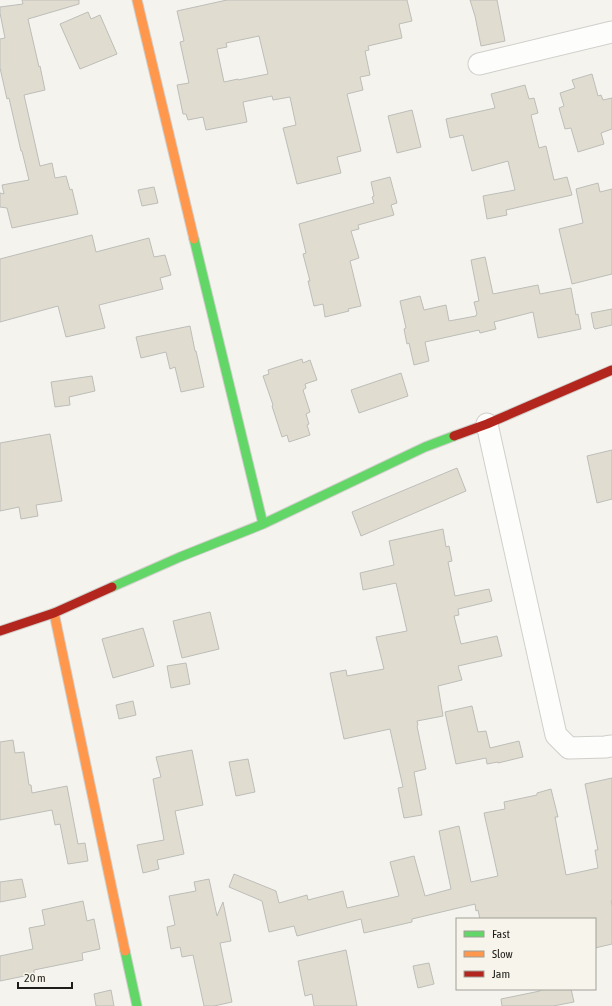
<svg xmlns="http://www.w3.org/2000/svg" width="612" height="1006" font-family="'Asap Condensed',sans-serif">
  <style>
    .building { fill: #e0ddd0; stroke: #bdbdb9; fill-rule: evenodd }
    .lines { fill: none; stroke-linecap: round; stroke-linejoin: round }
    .street-casing { stroke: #d0cfcb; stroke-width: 23 }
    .fast-casing { stroke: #d0cfcb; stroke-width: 11 }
    .slow-casing { stroke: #d0cfcb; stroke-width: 11 }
    .jam-casing { stroke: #d0cfcb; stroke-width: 11 }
    .street { stroke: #fdfdfc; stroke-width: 21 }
    .fast { stroke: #63d668; stroke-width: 9 }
    .slow { stroke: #ff974d; stroke-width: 9 }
    .jam { stroke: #b3261e; stroke-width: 9 }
  </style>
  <rect width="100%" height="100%" fill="#f4f3ee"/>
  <path class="building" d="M22,0h57v4l-51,15 11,48 1,-1 5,24 -21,5 16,71 12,-3 3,15 11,-2 4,14 2,-1 6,25 -66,14 -5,-20 -7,-1v-14l4,1 -2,-9 27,-5 -7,-29h-1l-12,-53 -2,1 -7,-31v-29l5,-1 -5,-25v-6l23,-3z
    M227,0h180l5,21 -13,3 3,14 -34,8 1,4 -4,1 5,24 -10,2 3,13 -16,4 14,57 -24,6 4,16 -44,11 -14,-56 13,-3 -6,-28 -17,3 -1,-4 -29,6 4,20 -41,8 -3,-13 -15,3 -2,-6h-3l-6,-29 12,-2 -9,-41 4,-1 -7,-30zM259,36l9,38 -30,6v-1l-14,3 -7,-33 10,-2 -1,-4z
    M470,0h27l8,41 -24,5 -6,-30z
    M88,12l3,7 9,-4 17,39 -37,15 -20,-45z
    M592,74l6,22 3,-1 2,5 9,-2v31l-11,4 3,11 -26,8 -7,-24 -6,1 -6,-21 5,-2 -4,-13 15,-5 -3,-8z
    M525,85l4,14 5,-1 4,15 -7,2 8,33 7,-2 8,34 13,-3 5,18 -66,15 1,5 -20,4 -4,-23 32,-6 -7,-29 -36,10 -9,-36 -13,3 -4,-19 49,-11 -4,-14z
    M412,110l9,37 -24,6 -9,-37z
    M390,177l7,26 -6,2 3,10 -36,10 1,4 -8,2 8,27 -9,3 11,45 -13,3 1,2 -24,6 -2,-13 -9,2 -6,-25h2l-7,-27 3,-1 -7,-29 75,-21 -2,-6 2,-1 -3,-14z
    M598,183l2,9 12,-3v85l-40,10 -13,-55 24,-6 -7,-34z
    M154,187l4,16 -16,3 -4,-16z
    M92,235l4,17 53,-14 5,19 11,-2 6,20 -11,3 3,11 -64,16 6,23 -39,9 -8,-31 -58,16v-63z
    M485,257l8,37 45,-9 2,9 31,-6 5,27 2,-1 3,15 -43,9 -5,-26 -39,10 2,7 -16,4 -1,-3 -54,12 4,19 -15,4 -5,-22 -2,1 -3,-15 2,-1 -6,-27 20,-5 4,14 22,-5 3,16 27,-5v-1l1,-1 -3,-12 5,-1 -8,-41z
    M612,309v16l-17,4 -1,-1 -3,-15z
    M190,326l5,25h1l8,36 -23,5 -6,-25 -5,2 -4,-17 -25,6 -5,-21z
    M302,359l1,4 7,-3 7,20 -12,4 1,4 -3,2 7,22 -4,2 3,10 -2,1 3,10 -21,7 -2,-7 -5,2 -10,-31 1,-1 -10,-29 6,-2 -1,-4z
    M401,373l7,23 -49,17 -8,-23z
    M92,376l3,15 -26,6 1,8 -15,2 -4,-25z
    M50,434l12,67 -26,4 2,11 -17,3 -2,-12 -19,4v-68z
    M612,450v49l-15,4 -10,-47z
    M457,468l9,23 -105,45 -9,-24z
    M443,529l3,18 3,-1 3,15 -4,1 7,34 34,-7 3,12 -34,8 1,6 -5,1 7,28 36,-8 5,20 -44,10 4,14 -24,6 5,30 -26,5 1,4 -1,1 9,43 -12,3 8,43 -18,3 -6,-30 5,-1 -13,-58 -46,10 -14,-66 16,-3 1,6 37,-7 -8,-32 31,-6 -11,-48 -33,7 -3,-17 34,-8 -5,-24z
    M210,612l9,37 -37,9 -9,-37z
    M143,628l11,38 -41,12 -11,-39z
    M186,663l4,21 -19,4 -4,-22z
    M133,701l3,14 -17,4 -3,-14z
    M472,706l6,26 8,-1 4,17 29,-7 4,16 -25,6v-1l-11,2 -1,-6 -30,6 -11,-52z
    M13,740l2,13 9,-1 5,33h2l1,8 35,-7 11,58 7,-1 3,18 -20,3 -8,-40 -5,1 -3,-15 -52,10v-78z
    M192,750l11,55 -28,6 9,43 -27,6 2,9 -16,4 -6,-28 27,-5 -11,-61 8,-2 -5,-20z
    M248,759l7,33 -19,4 -7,-34z
    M612,778v123h-1l1,5v38l-17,4v-29h-115l-2,-9 -2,1 -1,-7 -63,15v3l-48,11 -3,-14 -64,17 -3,-10 -25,6 -7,-31 -33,-14 5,-13 42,17 3,12 28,-8 1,5 35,-9 4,17 52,-12 -9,-34 24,-6 11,40 26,-7 -12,-58 20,-5 12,56 27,-6 -14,-63 21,-4 -1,-7 33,-7v-2l14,-4 7,28h-3l11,58 32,-7 -3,-18h3l-13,-66z
    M22,879l4,18 -26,5v-20z
    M209,879l8,37 6,-14 8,39 -11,2 12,59 -18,4h-10l-11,-51 -11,2 -2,-10 -9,2 -4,-22 8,-2 -6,-29 27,-5 -2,-9z
    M83,901l4,20 7,-2 6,30 -18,4 1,7 -49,10v4l-34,7v-25l33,-7 -4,-21 16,-3 -3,-15z
    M346,950l11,56h-43l-2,-12 -7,2 -7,-35z
    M429,963l5,21 -16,4 -5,-22z
    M540,989h31l3,13 -21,4h-51l-1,-7 39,-8z
    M111,990l3,16h-18l-2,-12z"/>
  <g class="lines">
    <g class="street-casing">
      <path id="street" d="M479,64l133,-32
        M487,424l69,311 13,13 36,-1 7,-1"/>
    </g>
    <g class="fast-casing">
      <path id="fast" d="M194,239l69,285
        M112,587l68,-30 83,-33 162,-77 29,-11
        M125,951l12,55"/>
    </g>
    <g class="slow-casing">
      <path id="slow" d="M137,0l57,239
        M54,613l71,338"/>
    </g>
    <g class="jam-casing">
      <path id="jam" d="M454,436l33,-12 125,-54
        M0,631l54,-18 58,-26"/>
    </g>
    <use href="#street" class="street"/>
    <use href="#fast" class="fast"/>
    <use href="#slow" class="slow"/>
    <use href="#jam" class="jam"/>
  </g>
  <rect x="456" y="918" width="140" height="72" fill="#f7f5eb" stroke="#a09f97"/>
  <rect x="464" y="931" width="20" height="6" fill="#63d668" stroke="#a09f97"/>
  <text x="492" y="938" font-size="12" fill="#1e1d19">Fast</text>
  <rect x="464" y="951" width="20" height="6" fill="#ff974d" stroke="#a09f97"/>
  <text x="492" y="958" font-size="12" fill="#1e1d19">Slow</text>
  <rect x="464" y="971" width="20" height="6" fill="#b3261e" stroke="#a09f97"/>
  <text x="492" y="978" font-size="12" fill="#1e1d19">Jam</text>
  <path d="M18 982v6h54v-6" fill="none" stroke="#1e1d19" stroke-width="2"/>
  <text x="24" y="982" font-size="12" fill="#1e1d19" stroke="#f7f5eb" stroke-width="3" paint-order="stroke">20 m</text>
</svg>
